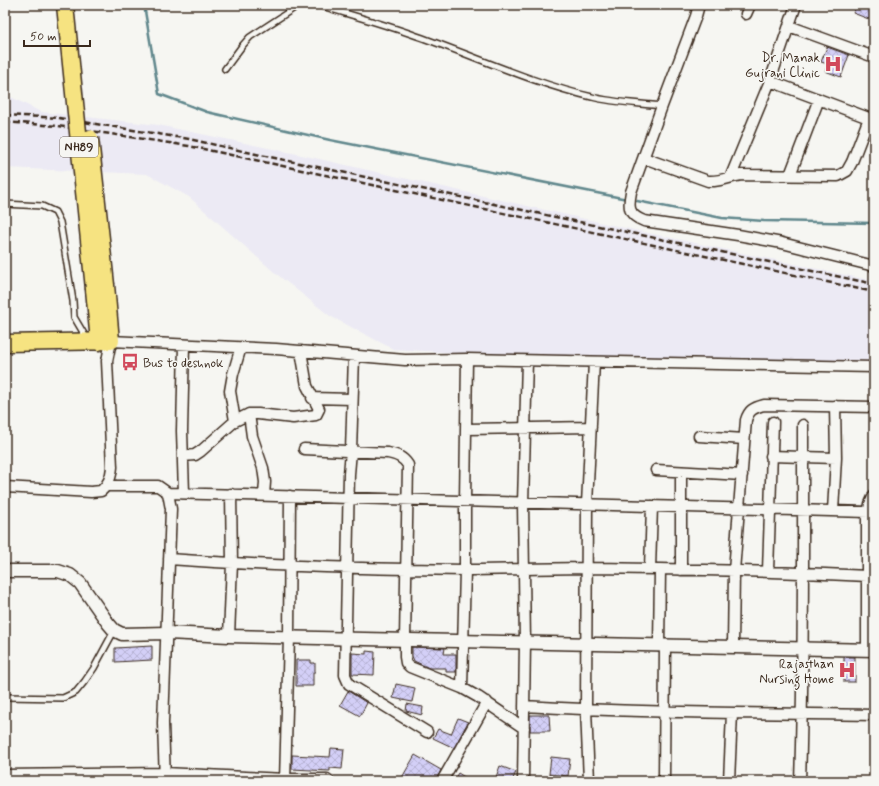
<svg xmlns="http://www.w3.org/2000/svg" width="879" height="786" font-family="Mynerve,sans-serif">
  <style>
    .built { fill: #eceaf4 }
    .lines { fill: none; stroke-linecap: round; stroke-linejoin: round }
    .stream { stroke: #60878c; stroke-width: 2.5 }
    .building { fill: url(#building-cross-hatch); stroke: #3b2a1e }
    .service-casing { stroke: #3b2a1e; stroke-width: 8 }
    .minor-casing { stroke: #3b2a1e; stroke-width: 13 }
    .tertiary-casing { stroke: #3b2a1e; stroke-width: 15 }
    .primary-casing { stroke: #3b2a1e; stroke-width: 19 }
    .service { stroke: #f6f6f2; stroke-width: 5 }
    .minor { stroke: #f6f6f2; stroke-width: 10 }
    .tertiary { stroke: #f6f6f2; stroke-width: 12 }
    .primary { stroke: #f6e381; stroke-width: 16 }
    .rail { stroke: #3b2a1e; stroke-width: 2.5; stroke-dasharray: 6 3; stroke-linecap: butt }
    .primary-bridge-casing { stroke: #3b2a1e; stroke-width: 19; stroke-linecap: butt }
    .primary-bridge { stroke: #f6e381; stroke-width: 16 }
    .labels { text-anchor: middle; stroke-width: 3; stroke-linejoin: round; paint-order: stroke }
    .shield { fill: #f6f6f2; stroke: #73675e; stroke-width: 1 }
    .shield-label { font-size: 12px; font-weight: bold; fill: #3b2a1e }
    .poi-label { font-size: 13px; fill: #3b2a1e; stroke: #f6f6f2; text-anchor: end }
  </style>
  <defs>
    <pattern id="building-cross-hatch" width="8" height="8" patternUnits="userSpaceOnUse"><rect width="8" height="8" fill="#d3cff7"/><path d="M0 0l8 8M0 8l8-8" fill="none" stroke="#b6b2d3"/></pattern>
  </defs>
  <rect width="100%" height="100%" fill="#f6f6f2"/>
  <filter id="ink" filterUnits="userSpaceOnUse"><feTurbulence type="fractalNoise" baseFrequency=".025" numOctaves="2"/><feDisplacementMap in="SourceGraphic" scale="8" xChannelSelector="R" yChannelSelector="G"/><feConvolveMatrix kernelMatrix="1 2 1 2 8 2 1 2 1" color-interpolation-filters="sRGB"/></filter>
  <g filter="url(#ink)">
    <path class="built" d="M5,94l36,18 117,13 139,29 328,74 249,53v84l-389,-10 -92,-6 -63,-33 -56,-44 -85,-75 -42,-23 -142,-6z"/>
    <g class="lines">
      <path class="stream" d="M144,5l15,89 48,18 123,28 297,59
        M632,200l90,18 42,3 110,2"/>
    </g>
    <path class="building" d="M857,5h17v16l-21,-8z
      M827,47l22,8 -8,22 -16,-6 3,-7 -7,-2z
      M152,646v14l-37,2v-14z
      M412,647l33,1 -1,6h12v18h-10v-4h-17l-15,-7 -2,-5z
      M366,651l9,1 -1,23 -22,-1v-21l14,1z
      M844,657h11v25h-11z
      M296,660h15v3h4v9h-2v14h-17z
      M396,684l19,4 -3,14 -19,-4z
      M348,691l19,12 -7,13 -20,-11z
      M407,704l16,3 -1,8 -16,-4z
      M530,715h19l1,16h-20z
      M458,718l10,4 -14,26 -21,-10 5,-9 13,5z
      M331,748l13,1 -2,20 -12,-1v3l-38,-2v-14l38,2z
      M415,755l26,15 -5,11h-36z
      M551,757l19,2 -2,17 -19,-2z
      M500,766l16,6 -4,9h-8l-8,-4z
      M458,773l13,8h-18z"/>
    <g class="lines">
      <g class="service-casing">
        <path id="service" d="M318,5c33,10 66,19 99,31 58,20 115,47 175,61 23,6 47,6 70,9
          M225,69l17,-23 8,-9 46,-30 7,-2
          M5,204l37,2 13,6 5,10 13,79 1,16 13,22
          M5,697l58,1 13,-6 9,-11 9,-13 20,-37"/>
      </g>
      <g class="minor-casing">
        <path id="minor" d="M699,5l-3,11 -34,90 -31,86c-3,15 -3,23 13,29l94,14 44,8 92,23
          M746,14l4,-9
          M789,26l85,31
          M770,81l104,39
          M644,158l64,23c12,1 21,-4 33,-6l97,1 9,-5 5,-9 17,-44
          M790,175l29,-76
          M731,176l39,-95 26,-76
          M354,356l-3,95 -2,23 -4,201 4,9 78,48
          M312,398l40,1
          M249,414l3,22 11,32 2,14 -1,13
          M235,421l-5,-30 3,-17 8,-27
          M466,429l125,-2
          M699,436l45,3
          M304,449l84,4c9,2 15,4 20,12l-3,175v17l1,6 4,4 52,21 16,9 46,31
          M183,456l12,-1 6,-4 34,-30 14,-7h9l35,4 23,-3 3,-6 -12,-23 -6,-35
          M771,456l65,2
          M656,470l86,5
          M681,472v98
          M107,486h51l10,7 3,16 -8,214 2,58
          M5,487l86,5 10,-1c8,-7 10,-14 11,-24l-5,-106 4,-20 165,8 129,11 62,-1 407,8
          M168,493l700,19
          M184,493l-2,-62 2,-86
          M833,511l3,-53 -1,-52
          M169,559c98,7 197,10 295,11 41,0 82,-2 123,-2 93,1 187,3 280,8
          M650,569l2,-63
          M768,571l5,-149
          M229,636l3,-73 -1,-69
          M659,646l1,-76
          M733,647l1,-76 12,-151c3,-10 7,-12 18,-15l110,2
          M867,650v-131l3,-15 4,-9
          M462,688l3,-118v-69l2,-142
          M524,706c117,7 233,7 350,9
          M5,775l160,-2 120,6h42l2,2
          M285,781l4,-144 1,-141
          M442,781l45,-79
          M523,781l2,-139 -2,-139 4,-142
          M589,781l-3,-72 1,-205 7,-142
          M664,781l1,-136
          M729,781l3,-68
          M800,781c4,-119 3,-237 3,-356"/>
      </g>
      <g class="tertiary-casing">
        <path id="tertiary" d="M5,571h53l12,4 10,8 28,40 6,7 8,4 45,-1 62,3 645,14"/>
      </g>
      <g class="primary-casing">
        <path id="primary" d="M94,289l5,53
          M5,343l106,-2 -5,-56"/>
      </g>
      <use href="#service" class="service"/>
      <use href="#minor" class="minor"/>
      <use href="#tertiary" class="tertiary"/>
      <use href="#primary" class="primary"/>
      <path class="rail" d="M5,115l54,3 130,21 67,15 618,130
        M5,122l53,4 131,20 685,146"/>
      <g class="primary-bridge-casing">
        <path id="primary-bridge" d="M65,5l29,284
          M90,138l16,147"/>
      </g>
      <use href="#primary-bridge" class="primary-bridge"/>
    </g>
  </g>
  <defs>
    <g id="hospital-bare" transform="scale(1.38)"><path d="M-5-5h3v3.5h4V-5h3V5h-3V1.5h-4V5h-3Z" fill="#d1495b" stroke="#f6f6f2" stroke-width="2.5" paint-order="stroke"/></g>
    <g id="bus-bare" transform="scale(1.38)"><path d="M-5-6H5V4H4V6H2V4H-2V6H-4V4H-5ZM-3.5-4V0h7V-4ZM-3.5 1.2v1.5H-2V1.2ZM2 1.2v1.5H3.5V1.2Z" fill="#d1495b" stroke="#f6f6f2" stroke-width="2.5" paint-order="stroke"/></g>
  </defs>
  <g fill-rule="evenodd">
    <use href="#hospital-bare" x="833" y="64"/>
    <use href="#bus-bare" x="130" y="362"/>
    <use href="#hospital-bare" x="847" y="670"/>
  </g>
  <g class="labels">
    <rect class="shield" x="60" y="137" width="38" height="20" rx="3"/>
    <g class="shield-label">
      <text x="79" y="151">NH89</text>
    </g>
    <g class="poi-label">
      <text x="820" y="62">Dr. Manak<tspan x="820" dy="15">Gujrani Clinic</tspan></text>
      <text x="143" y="367" text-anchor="start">Bus to deshnok</text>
      <text x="834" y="668">Rajasthan<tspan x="834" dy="15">Nursing Home</tspan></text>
    </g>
  </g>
  <rect width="879" height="786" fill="none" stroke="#f6f6f2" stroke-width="20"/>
  <rect x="10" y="10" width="859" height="766" fill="none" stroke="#3b2a1e" stroke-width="1.5" filter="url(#ink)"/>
  <path d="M24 40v6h66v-6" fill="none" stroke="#3b2a1e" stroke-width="2"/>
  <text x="30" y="40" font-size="12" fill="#3b2a1e" stroke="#f6f6f2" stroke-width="3" paint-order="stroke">50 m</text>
</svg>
